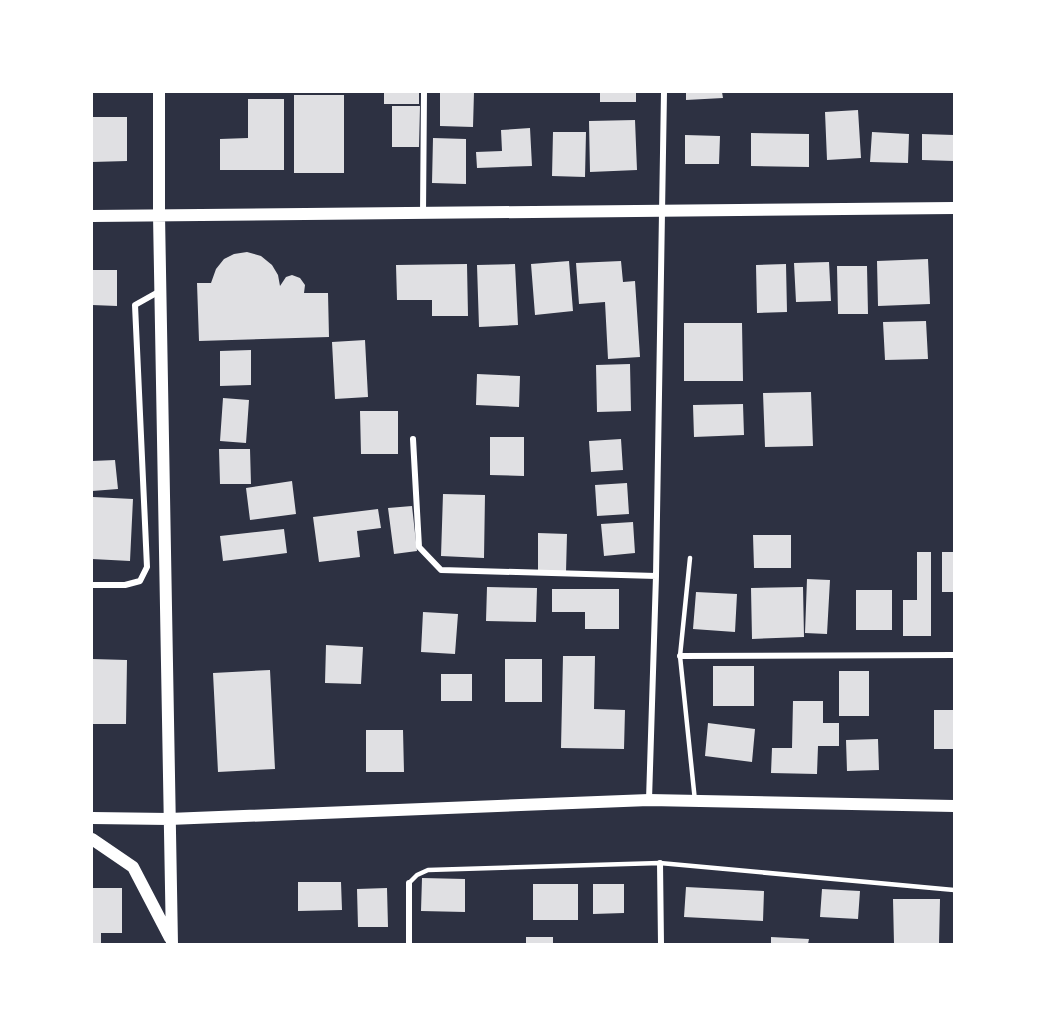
<svg xmlns="http://www.w3.org/2000/svg" width="1046" height="1036" font-family="'PT Sans',sans-serif">
  <style>
    .building { fill: #e0e0e3 }
    .lines { fill: none; stroke-linecap: round; stroke-linejoin: round }
    .service { stroke: #fff; stroke-width: 4.5 }
    .minor { stroke: #fff; stroke-width: 6 }
    .secondary { stroke: #fff; stroke-width: 12 }
  </style>
  <rect width="100%" height="100%" fill="#2d3142"/>
  <path class="building" d="M384,92h35v12h-35z
    M440,92h34l-1,35 -33,-1z
    M600,92h36v10h-36z
    M686,92h36l1,6 -37,2z
    M294,95h50v78h-50z
    M248,99h36v71h-64v-31l28,-1z
    M392,106h28l-1,41h-27z
    M858,110l3,48 -34,2 -2,-48z
    M92,117h35v44l-35,1z
    M635,120l2,50 -47,2 -1,-51z
    M530,128l2,38 -55,2 -1,-16 26,-1 -1,-21z
    M553,132h33l-1,45 -33,-1z
    M872,132l37,2 -1,29 -38,-1z
    M751,133l58,1v33l-58,-1z
    M922,134l32,1v26l-32,-1z
    M685,135l35,1 -1,28h-34z
    M433,138l33,1v45l-34,-1z
    M247,252l14,4 11,9 6,10 2,11 6,-9 6,-2 8,3 5,7 -1,8h24l1,44 -130,4 -2,-58h14l5,-14 8,-10 10,-5z
    M928,259l2,45 -52,2 -1,-45z
    M569,261l4,50 -38,4 -4,-51z
    M621,261l2,21 12,-1 5,76 -32,2 -3,-57 -26,2 -3,-41z
    M829,262l2,39 -35,1 -2,-39z
    M467,264l1,52h-36v-16h-35l-1,-35z
    M515,264l3,61 -39,2 -2,-62z
    M786,264l1,48 -30,1 -1,-48z
    M837,266h30l1,48h-30z
    M92,270h25v36l-25,-1z
    M926,321l2,38 -43,1 -2,-38z
    M684,323h58l1,58h-59z
    M365,340l3,57 -33,2 -3,-57z
    M251,350v35l-31,1v-35z
    M630,364l1,47 -34,1 -1,-47z
    M477,374l43,2 -1,31 -43,-2z
    M811,392l2,54 -48,1 -2,-54z
    M223,398l26,2 -3,43 -26,-2z
    M743,404l1,31 -50,2 -1,-32z
    M360,411h38v43h-37z
    M490,437h34v39l-34,-1z
    M621,439l2,31 -32,2 -2,-31z
    M219,449h31l1,35h-31z
    M115,460l3,29 -26,2v-30z
    M292,481l4,33 -46,6 -4,-32z
    M627,483l2,31 -32,2 -2,-31z
    M443,494l42,1 -1,63 -43,-2z
    M93,497l40,2 -3,62 -38,-2z
    M412,506l5,45 -23,3 -6,-46z
    M378,509l3,19 -24,3 3,26 -41,5 -6,-45z
    M633,522l2,31 -31,3 -3,-32z
    M284,529l3,24 -64,8 -3,-25z
    M538,533l29,1 -1,38h-28z
    M753,535h38v33h-37z
    M917,552h14v84h-28v-36h14z
    M942,552h12v40h-12z
    M807,579l23,1 -3,54 -22,-1z
    M487,587l50,1 -1,34 -50,-1z
    M803,587l1,50 -52,2 -1,-51z
    M552,589h67v40h-34v-17h-33z
    M856,590h36v40h-36z
    M696,592l41,2 -2,38 -42,-3z
    M423,612l35,2 -3,40 -34,-2z
    M326,645l37,2 -2,37 -36,-1z
    M563,656h32l-1,53 31,1 -1,39 -63,-1z
    M92,659l35,1 -1,64h-34z
    M505,659h37v43h-37z
    M713,666h41v40h-41z
    M270,670l5,99 -57,3 -5,-99z
    M839,671h30v45h-30z
    M441,674h31v27h-31z
    M793,701h30v22h16v23h-21l-1,28 -46,-1 1,-25h20z
    M934,710h20v39h-20z
    M708,723l47,6 -3,33 -47,-6z
    M366,730h37l1,42h-38z
    M878,739l1,31 -32,1 -1,-31z
    M422,878l43,1v33l-44,-1z
    M298,882h43l1,28 -44,1z
    M533,884h45v36h-45z
    M593,884h31v29l-31,1z
    M686,887l78,4 -1,30 -79,-4z
    M92,888h30v45h-21v11h-9z
    M387,888l1,39h-30l-1,-38z
    M822,889l38,2 -2,28 -38,-2z
    M893,899h47l-1,45h-45z
    M526,937h27v7h-27z
    M771,937l38,2 -1,5h-37z"/>
  <g class="lines">
    <path class="service" d="M690,558l-10,98 15,145
      M409,883l8,-8 11,-5 232,-7 294,27"/>
    <path class="minor" d="M423,213l1,-121
      M413,439l6,108 22,23 215,6
      M92,585h33l15,-4 7,-14 -12,-262 25,-14
      M680,656l274,-1
      M649,800l7,-224 8,-484
      M660,863l1,81
      M409,883v61"/>
    <path class="secondary" d="M159,92v123l13,729
      M92,216l862,-8
      M92,818l77,1 480,-19 305,6
      M92,839l41,28 37,71"/>
  </g>
  <rect width="1046" height="1036" fill="none" stroke="#ffffff" stroke-width="186"/>
</svg>
